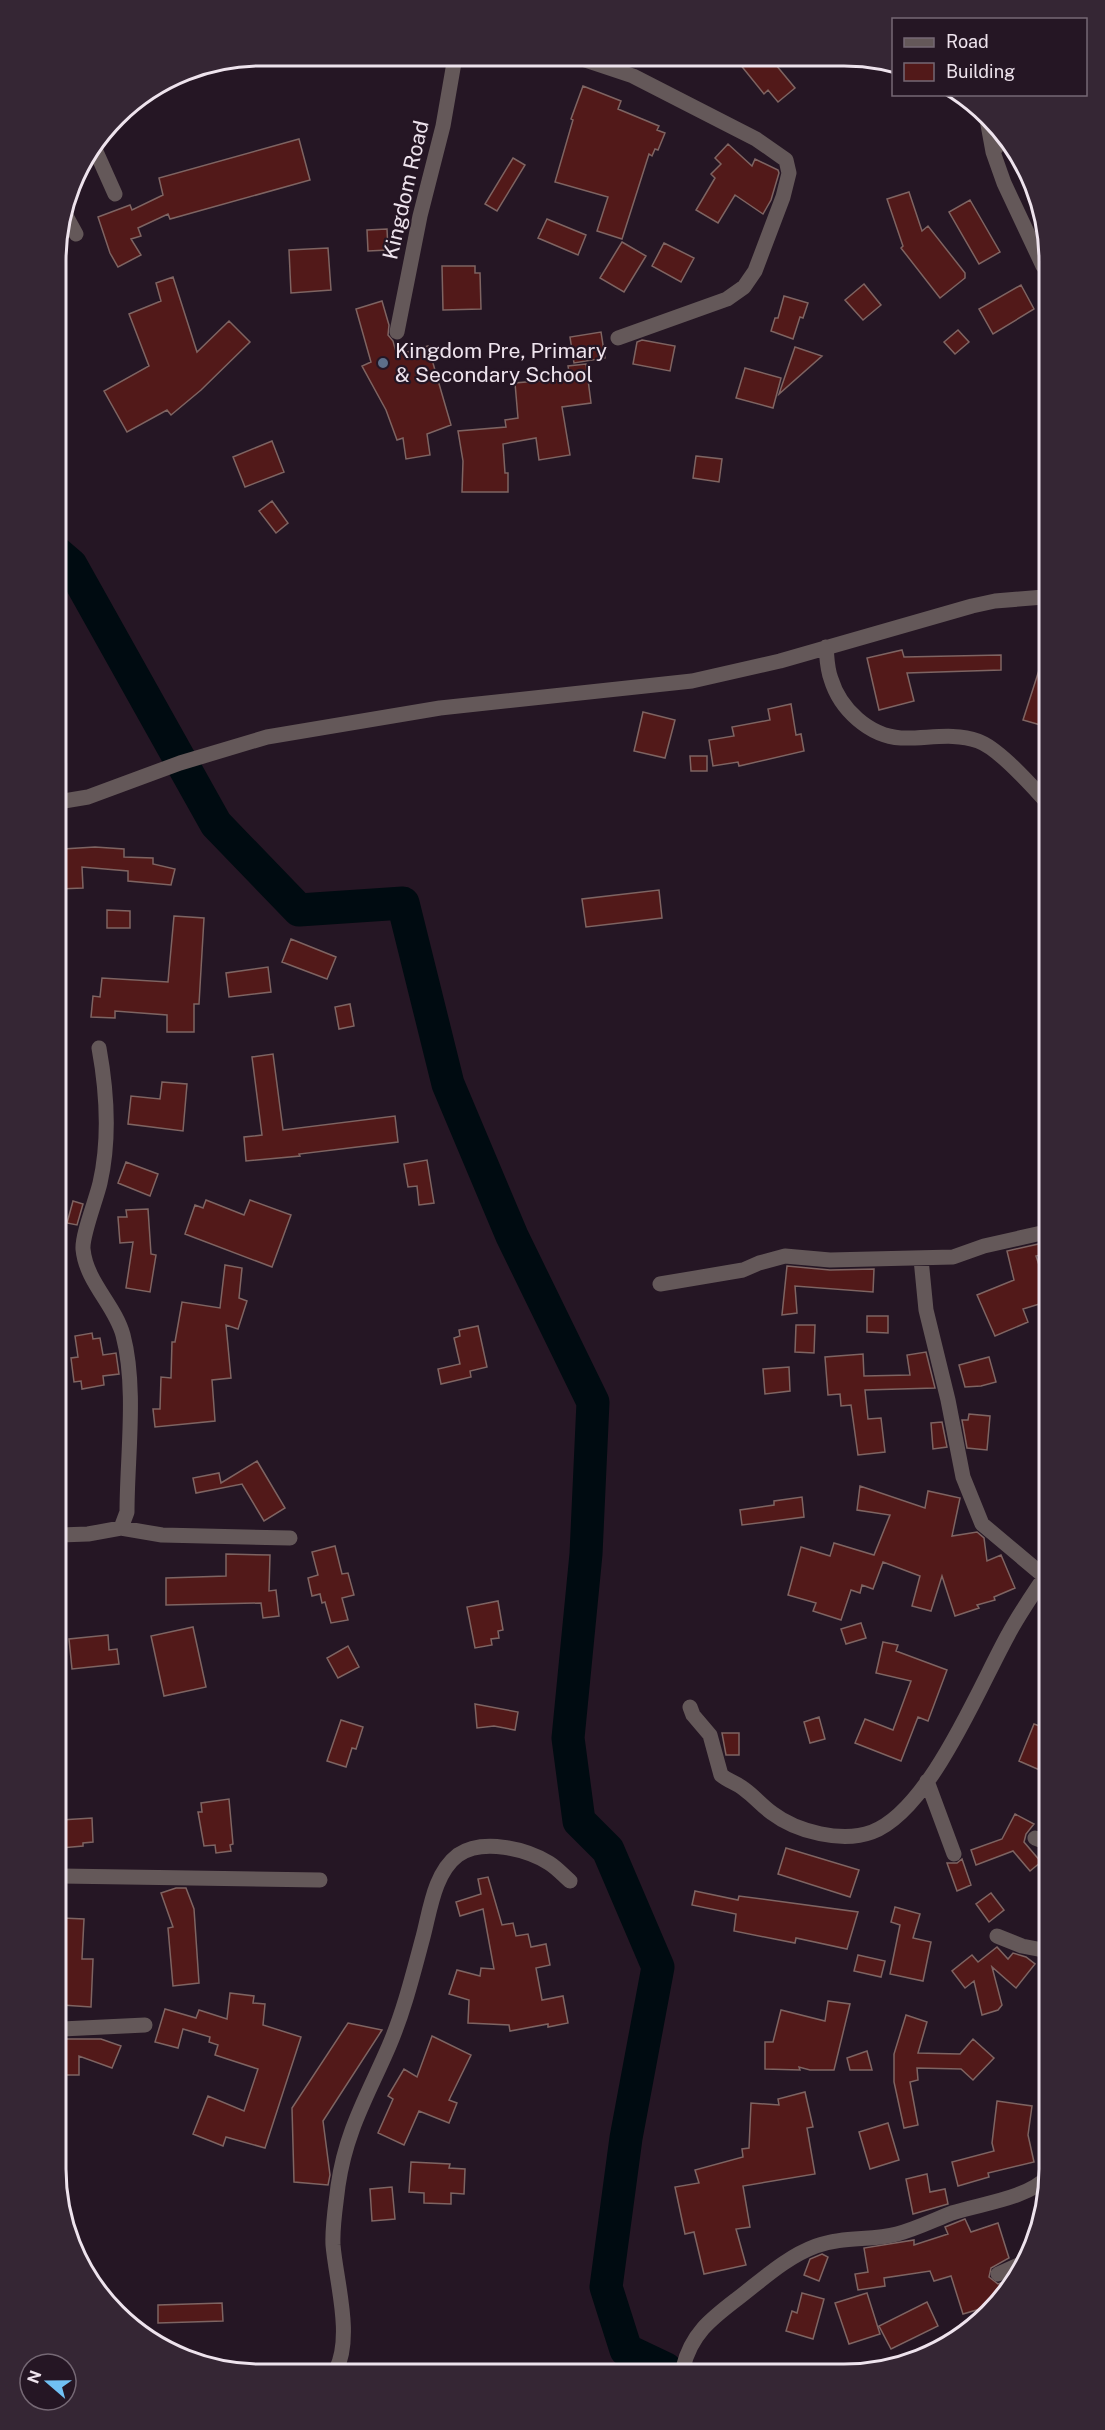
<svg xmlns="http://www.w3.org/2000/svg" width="1105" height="2430" font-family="'Public Sans',sans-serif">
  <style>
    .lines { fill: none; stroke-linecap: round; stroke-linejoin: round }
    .river { stroke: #000b11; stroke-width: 33 }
    .building { fill: #521919; stroke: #7e6462; stroke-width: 1.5 }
    .minor { stroke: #645859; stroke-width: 15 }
    .service-dot { fill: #5c6f8a; stroke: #251624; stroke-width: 2 }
    .labels { text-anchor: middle; stroke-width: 4.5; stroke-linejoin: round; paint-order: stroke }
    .street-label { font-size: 21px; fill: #eee3ed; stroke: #251624 }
    .poi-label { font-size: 21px; fill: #eee3ed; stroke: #251624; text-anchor: start }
    .rim { fill: none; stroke: #eee3ed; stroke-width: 3 }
  </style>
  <rect width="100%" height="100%" fill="#251624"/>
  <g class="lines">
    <path class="river" d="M57,553l14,12 145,259 83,86 104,-7 45,181 64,152 81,166 -7,152 -18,184 11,83 29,29 50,117 -32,171 -20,149 20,63 40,19"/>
  </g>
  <path class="building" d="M735,58l36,1 24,29 -17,14 -10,-12 -4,4z
    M583,86l38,15 -3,8 41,17 -2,4 8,3 -7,17 -3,-1 -3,7 -3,-2 -27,85 -25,-8 11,-34 -53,-15 18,-62 -2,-1z
    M299,139l11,41 -140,39 -2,-5 -30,14 3,8 -10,3 10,16 -23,12 -8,-14 -12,-36 32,-12 2,5 31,-15 -4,-17z
    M728,144l24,22 3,-7 23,11 1,3 -8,27 -8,14 -28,-19 -17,28 -22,-13 19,-32 -4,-4 10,-10 -6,-6z
    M513,158l12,7 -28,46 -12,-7z
    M909,192l13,39 6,-5 37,47v5l-25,20 -39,-50 2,-2 -16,-47z
    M970,200l30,52 -21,12 -30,-52z
    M547,219l39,16 -8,20 -40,-17z
    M387,229l1,21 -20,1 -1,-21z
    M622,242l24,14 -22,36 -24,-14z
    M664,243l30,15 -13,24 -29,-16z
    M328,248l3,42 -40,3 -2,-43z
    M442,266h33v7h5l1,36 -38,1z
    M173,277l24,75 32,-31 21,21 -49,48 -30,25 -4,-5 -40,22 -23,-41 45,-25 -20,-52 32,-13 -5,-18z
    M864,284l17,21 -18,15 -18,-20z
    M1021,285l13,24 -41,25 -14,-25z
    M784,296l24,7 -5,15 -3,-1 -7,22 -22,-8 4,-13h3z
    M382,301l7,24 -1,10 5,6 4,14 31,-9 23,79 -24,9 3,21 -24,4 -3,-21 -6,2 -11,-30 -24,-44 9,-4 -15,-53z
    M958,330l11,12 -14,12 -11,-12z
    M601,332l4,26 -31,5 -4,-26z
    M642,340l33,6 -5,25 -37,-7 4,-22z
    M795,347l27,9 -43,38z
    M586,364l5,39 -29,4 8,48 -31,5 -3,-22 -33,6 2,29h3v19h-46l1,-31 -5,-30 48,-4 -1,-7 13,-2 -3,-35 55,-5 -2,-12z
    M745,368l36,10 -8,30 -37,-10z
    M272,441l12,31 -39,15 -12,-30z
    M696,456l26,3 -3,23 -26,-4z
    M272,501l16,22 -12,10 -17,-22z
    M902,650l2,7 97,-2v15l-94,3 7,28 -35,9 -12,-52z
    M1041,664h3v62l-21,-6z
    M791,704l5,31 5,-1 3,17 -65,15 -1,-4 -25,4 -4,-26 25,-4 -2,-9 38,-7 -2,-11z
    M643,712l32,8 -10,38 -31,-7z
    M690,756h17v15h-16z
    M95,847l29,2v8l29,1v6l22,5 -4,16 -43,-4v-10l-46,-4 1,21 -25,1v-30h6l-1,-10z
    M659,890l3,28 -76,9 -4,-28z
    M107,910l23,1v17h-23z
    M174,916l30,2 -5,86h-5v28h-27v-17l-52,-4v7l-24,-1 2,-21 7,1 2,-19 66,4z
    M291,939l45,18 -9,22 -45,-17z
    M268,967l3,25 -42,5 -3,-24z
    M350,1004l4,22 -15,3 -4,-22z
    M273,1054l10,76 112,-14 3,26 -99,12 1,2 -54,5 -2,-24 18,-2 -10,-78z
    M162,1082l25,2 -4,47 -55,-7 3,-28 29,3z
    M427,1160l7,43 -15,2 -2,-19 -9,1 -4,-23z
    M126,1162l32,12 -8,22 -32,-13z
    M206,1200l38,15 6,-15 41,15 -19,52 -87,-33 10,-29 8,3z
    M73,1201l10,3 -6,21 -10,-2z
    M148,1209l3,45 5,1 -6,37 -24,-4 7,-46 -13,1 -2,-26h9l-1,-7z
    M1043,1243l2,11 -9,2 10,30v16l-23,7 5,13 -33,14 -18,-41 37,-15 -7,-29z
    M225,1265l17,3 -3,30 8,3 -9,28 -12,-4 5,53 -19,2 3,41 -60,6 -2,-18h7l1,-32 10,1 1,-36h3l7,-40 38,6z
    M787,1266l43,4 44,-1 -1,23 -78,-6 2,27 -15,2z
    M867,1316h21v17l-21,-1z
    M796,1325h19l-1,28 -19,-1z
    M478,1326l9,41 -17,4 1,6 -30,7 -3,-15 22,-5 -6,-26 6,-2 -1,-6z
    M92,1333l1,6 7,-1 3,17 13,-2 3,21 -16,2 1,9 -22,4 -1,-8 -7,1 -3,-24 7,-1 -3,-21z
    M926,1352l9,36 -70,2 3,29 13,-1 4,34 -27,3 -7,-50 -10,1 -1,-12 -12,1 -3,-38 38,-3 1,22 46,-1 -3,-20z
    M989,1357l7,25 -15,4 -16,1 -6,-22z
    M789,1367l1,24 -25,3 -2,-25z
    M969,1414l21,2 -3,34 -20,-2 -5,-28h6z
    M942,1422l5,25 -14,2 -2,-26z
    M257,1461l28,47 -21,13 -22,-37 -46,9 -3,-15 26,-5 2,10z
    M860,1486l65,22 3,-17 32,7 -8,38 25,-4 7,6 3,23 14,-6 14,33 -21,9 1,3 -18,5 2,3 -24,8 -13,-40 -11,35 -19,-5 8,-30 -37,-14 -10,27 -11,-4 -2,8 -9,-3 -10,30 -28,-9 3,-8 -28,-8 13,-48 29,9 4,-13 40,12 16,-40 -33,-5z
    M802,1497l2,20 -62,8 -2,-15 34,-5v-4z
    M335,1546l7,28 6,-1 6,22 -12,3 6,22 -17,3 -6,-21 -3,1 -2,-9 -8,2 -4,-18 10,-3 -6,-23z
    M226,1554l44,1 -1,36 7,-1 3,26 -16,2 -2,-15 -95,2v-27l60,-2z
    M498,1601l5,29 -5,1 1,7 -8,1 1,6 -17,3 -8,-41z
    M861,1623l5,15 -20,6 -5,-15z
    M193,1627l13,60 -42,9 -13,-60z
    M108,1635l1,15 8,-1 2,15 -47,5 -3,-30z
    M883,1642l15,3 -2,6 51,19 -19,51 -10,-4 -17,44 -46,-18 10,-24 28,11 18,-49 -35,-8z
    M348,1646l11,21 -21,11 -11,-20z
    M475,1704l43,8 -3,18 -21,-4 -17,2z
    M819,1717l6,22 -15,4 -6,-21z
    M341,1720l22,7 -7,22 -4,-1 -6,19 -19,-6z
    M1034,1724l14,5v27l-6,15 -23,-10z
    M722,1733h17v22h-13z
    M229,1799l4,45 -3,1 1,6 -15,2 -1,-8 -11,1 -6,-34h4l-1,-9z
    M1015,1814l19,10 -8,10 -2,8 17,20 -11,9 -17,-20 -37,14 -5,-15 31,-11z
    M92,1818l1,24 -10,1v3l-22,2v-28z
    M786,1848l73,22 -9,27 -72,-23z
    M962,1859l9,26 -14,6 -10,-28h10z
    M488,1877l14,48 11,-2 3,13 12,-2 3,13 15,-3 4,21 -14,3 6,32 21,-4 5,27 -20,4v-3l-38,7 -1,-6 -41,-2 1,-23 -20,-6 8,-24 23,6 1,-8 13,1 -11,-60 -23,7 -4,-14 25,-8 -3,-15z
    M176,1888h10l8,21 5,74 -26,3 -5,-58 5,-1 -12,-34z
    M695,1891l43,9 1,-4 119,16 -11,37 -51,-11 -1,5 -61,-12 2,-17 -44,-9z
    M991,1893l13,17 -15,12 -13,-18z
    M895,1907l25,7 -7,24 18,4 -8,39 -33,-7 10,-49 -9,-3z
    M62,1918l22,1 -2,40h11l-2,48 -29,-2z
    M997,1947l11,12 5,-6 13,4 9,7 -19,24 -24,-21 10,38 -4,5 -16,5 -8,-34 -9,7 -13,-17 20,-16 6,7z
    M858,1955l27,6 -4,16 -27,-6z
    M230,1993l24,3 -1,7 12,1 -2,21 38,12 -36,111 -39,-11 -3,9 -30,-12 15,-38 36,15 14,-42 -43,-14 3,-10 -9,-3 1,-5 -27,-8 -5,19 -23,-6 10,-33 31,9 3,-8 28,9z
    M828,2001l22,3 -16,66h-24l-11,-3 1,3 -35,-1v-27h8l8,-32 44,11z
    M906,2015l21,7 -9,31 42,1 13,-15 21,19 -21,22 -12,-11 -44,-1 1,12 -8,2 8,43 -14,3 -10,-46v-28z
    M348,2023l34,7 -59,91 7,54 -2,10 -34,-3 -2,-74z
    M432,2036l39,19 -22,45 8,3 -8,20 -30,-12 -15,34 -26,-12 15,-34 -5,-3 16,-27 13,8z
    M62,2039h39l20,7 -9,22 -33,-12v19h-17z
    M867,2051l5,19h-22l-3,-12z
    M805,2092l8,35 -6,1 8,46 -72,12 7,41 -14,2 10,36 -42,9 -10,-42 -9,2 -10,-47 24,-4 -4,-13 48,-13 -1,-8 7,-1 2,-45 28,2 -1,-6z
    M997,2101l35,5 -4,29 6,27 -46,11 1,4 -31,9 -6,-24 42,-11 -2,-8z
    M888,2123l11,37 -29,9 -11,-37z
    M411,2162l39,2 -1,4 16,1 -1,25 -13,-1v11l-27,-1v-10l-15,-1z
    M927,2174l3,18 15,-3 3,15 -35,10 -7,-35z
    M392,2187l3,32 -23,2 -2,-32z
    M965,2219l6,13 27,-9 11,35 -18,10 -2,9 9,7 17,-6 -15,25 -37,11 -12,-38 -17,5 -4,-10 -46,7 1,8 -27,4 -3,-16 13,-2 -4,-24 50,-8v5l34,-11 -3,-7z
    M822,2254l6,3 -9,24 -15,-6 6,-16z
    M802,2293l22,6 -11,40 -27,-8 6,-20 5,2z
    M867,2293l13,41 -31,10 -14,-41z
    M927,2302l11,24 -47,23 -12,-23z
    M222,2303l1,18 -65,2v-18z"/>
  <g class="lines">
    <path class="minor" d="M576,57l57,19 123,63 30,21 3,13 -6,24 -28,74 -11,16 -17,12 -109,39
      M986,114l7,38 11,31 39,83
      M94,147l21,47
      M993,152l12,-17
      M65,214l11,20
      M397,332l23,-116 23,-90 12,-69
      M826,647c1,10 1,22 5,32 9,30 38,57 70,59 26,1 52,-6 77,3 20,7 51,42 66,58
      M58,802l30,-5 92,-34 87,-26 173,-29 252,-27 88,-20 192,-55 23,-5 49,-4
      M921,1259l5,51 22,90 15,77 19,47 63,53
      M660,1284l83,-14 16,-7 26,-7 45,4 123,-3 31,-11 62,-14
      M121,1528l41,7 128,3
      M60,1535l28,-1 33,-6 6,-16c0,-55 10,-124 -4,-177 -8,-30 -37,-53 -40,-86 -1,-14 13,-49 17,-66 10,-44 7,-91 -1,-135
      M690,1707l3,8 17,20 11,40c7,6 16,8 23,14 10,7 18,17 28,24 25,19 70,30 100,19 58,-22 107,-145 136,-197 11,-21 26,-42 39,-62
      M927,1781l27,73
      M1035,1838l13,5
      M61,1876l259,4
      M997,1936l25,10 26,5
      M62,2029l83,-4
      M998,2274l27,-12
      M683,2368c8,-34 28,-49 54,-69 25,-19 49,-42 79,-53 27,-10 56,-5 81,-12 19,-5 37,-14 55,-21 31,-10 74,-14 97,-37
      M336,2370c17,-34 0,-89 -3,-125 -1,-19 3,-41 5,-59 8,-56 30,-91 51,-140 15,-35 24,-72 34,-109 7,-26 11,-64 35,-82 25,-17 68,-6 91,8 8,5 14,12 21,18"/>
  </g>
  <circle class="service-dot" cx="383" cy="363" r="6"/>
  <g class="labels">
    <g class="street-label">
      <text transform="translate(406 190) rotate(-77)" y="7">Kingdom Road</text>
    </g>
    <g class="poi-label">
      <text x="395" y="358">Kingdom Pre, Primary<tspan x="395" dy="24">&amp; Secondary School</tspan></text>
    </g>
  </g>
  <path d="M0 0H1105V2430H0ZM261 66H844A195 195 0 0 1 1039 261V2169A195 195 0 0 1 844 2364H261A195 195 0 0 1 66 2169V261A195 195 0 0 1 261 66Z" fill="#352634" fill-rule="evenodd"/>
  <path class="rim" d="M261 66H844A195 195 0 0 1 1039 261V2169A195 195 0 0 1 844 2364H261A195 195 0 0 1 66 2169V261A195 195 0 0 1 261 66Z"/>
  <rect x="892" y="18" width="195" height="78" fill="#251624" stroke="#756874" stroke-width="1.5"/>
  <rect x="904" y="38" width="30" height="9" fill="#645859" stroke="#756874" stroke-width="1.5"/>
  <text x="946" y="48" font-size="18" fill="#eee3ed">Road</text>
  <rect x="904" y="63" width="30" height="18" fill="#521919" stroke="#756874" stroke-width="1.5"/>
  <text x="946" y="78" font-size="18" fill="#eee3ed">Building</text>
  <g transform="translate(48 2382) rotate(290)"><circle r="28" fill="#251624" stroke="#756874" stroke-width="1.5"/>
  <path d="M0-4.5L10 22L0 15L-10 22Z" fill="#70c1f4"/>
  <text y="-9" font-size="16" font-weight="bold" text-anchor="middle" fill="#eee3ed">N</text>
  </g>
</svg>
